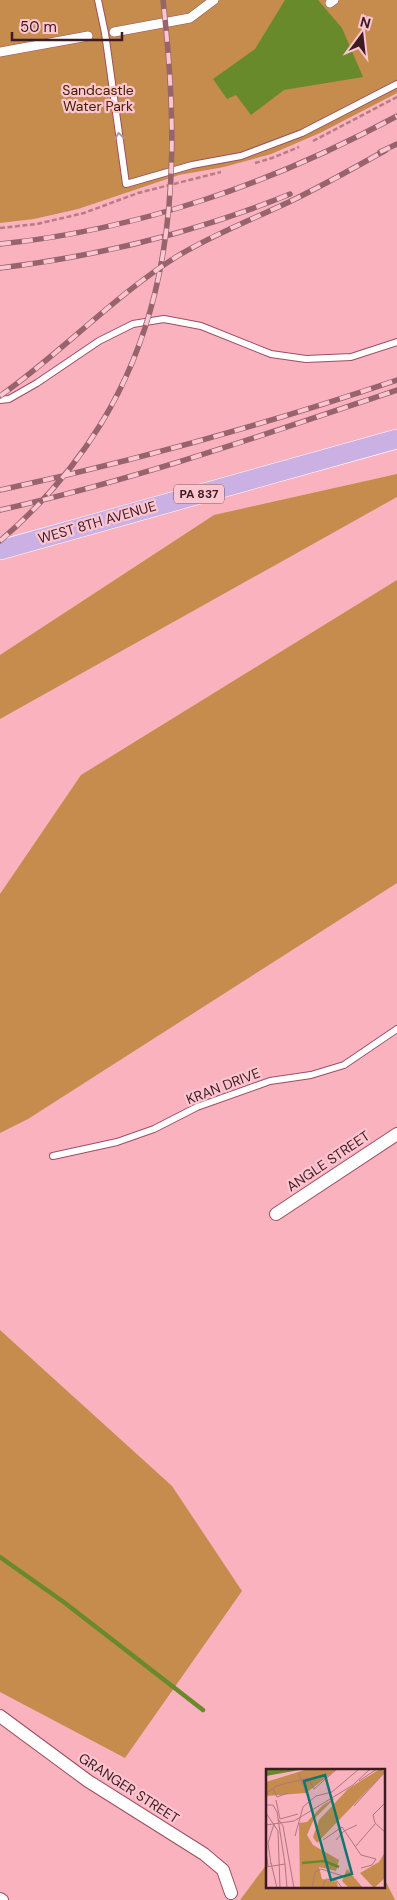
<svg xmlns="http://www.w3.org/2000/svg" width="397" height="1900" font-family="'DM Sans',sans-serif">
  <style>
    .green { fill: #c58c4d }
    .water { fill: #698a2b }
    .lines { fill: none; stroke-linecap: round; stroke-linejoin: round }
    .stream { stroke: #698a2b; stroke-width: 4.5 }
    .service-casing { stroke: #9e4e61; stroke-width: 8 }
    .pedestrian-casing { stroke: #9e4e61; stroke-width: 10 }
    .minor-casing { stroke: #9e4e61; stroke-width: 14 }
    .primary-casing { stroke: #fff; stroke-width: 20 }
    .path { stroke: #b77c87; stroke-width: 2.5; stroke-dasharray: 5 2.5; stroke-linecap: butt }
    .service { stroke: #fff; stroke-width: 6 }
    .pedestrian { stroke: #fff; stroke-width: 9 }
    .minor { stroke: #fff; stroke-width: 12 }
    .primary { stroke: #cbb0e3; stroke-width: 19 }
    .rail-casing { stroke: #97636d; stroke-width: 5.5 }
    .rail { stroke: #fdc5cf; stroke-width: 4; stroke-dasharray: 11; stroke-linecap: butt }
    .oneway { stroke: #a8989c }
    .labels { text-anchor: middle; stroke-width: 4.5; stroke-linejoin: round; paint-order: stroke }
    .shield { fill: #fdc5cf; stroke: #774e57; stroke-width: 1 }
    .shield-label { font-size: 12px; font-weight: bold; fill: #3d1b23 }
    .park-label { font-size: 14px; fill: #402401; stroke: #fdc5cf }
    .street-label { font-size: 14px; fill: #3d1b23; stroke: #fdc5cf }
    .inset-river { fill: none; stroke: #698a2b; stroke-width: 2.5 }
    .inset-road { fill: none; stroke: #af7681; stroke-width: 1 }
    .view { fill: #0f766e; fill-opacity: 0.15; stroke: #0f766e; stroke-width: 2.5 }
    .inset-edge { fill: none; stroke: #3d1b23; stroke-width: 2.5 }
  </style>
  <rect width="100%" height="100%" fill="#fbb2bf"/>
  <path class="green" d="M0,0h397v93l-77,40 -49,21 -47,13 -45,8 -101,34 -44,10 -34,4z
    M397,474v23l-397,222v-64l214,-140z
    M397,580v303l-369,236 -28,14v-239l81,-119z
    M0,1330l172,156 70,105 -117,167 -125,-66z
    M267,1864v22h116v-10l12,24h-155z"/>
  <path class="water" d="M285,0h33l24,28 21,49 -79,13 -33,25 -15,-20 -9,4 -14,-20 42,-30z"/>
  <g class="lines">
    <path class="stream" d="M0,1557l65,46 138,107"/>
    <g class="service-casing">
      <path id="service" d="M98,0l7,33 21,151 66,-19 49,-9 61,-23 95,-49
        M0,400l9,-1 28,-16 62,-42 34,-17 31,-5 37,7 70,28 35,5 45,-2 46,-15
        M53,1156l64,-14 37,-13 43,-22 73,-26 41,-6 33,-10 53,-36"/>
    </g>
    <g class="pedestrian-casing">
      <path id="pedestrian" d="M330,3l4,-3
        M114,32l76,-14 24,-18
        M0,52l88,-16"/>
    </g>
    <g class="minor-casing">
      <path id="minor" d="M276,1214l121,-80
        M0,1716l88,65 116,73 19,16 8,23
        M0,1899l2,1"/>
    </g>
    <g class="primary-casing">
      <path id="primary" d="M0,550l397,-111"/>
    </g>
    <path class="path" d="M313,141l84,-44
      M255,163l17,-5 27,-11
      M0,228l37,-4 47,-11 54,-20 83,-21"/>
    <use href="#service" class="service"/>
    <use href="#pedestrian" class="pedestrian"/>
    <use href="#minor" class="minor"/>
    <use href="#primary" class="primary"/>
    <g class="rail-casing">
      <path id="rail" d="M380,152l17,-8
        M0,244c139,-14 275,-62 397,-128
        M0,268c99,-12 197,-36 290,-74
        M0,396c61,-43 113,-99 176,-139 36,-22 75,-37 113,-55 33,-16 65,-34 97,-52
        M0,490c135,-29 266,-66 397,-110
        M0,510c135,-30 266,-76 397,-120
        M0,541c171,-148 187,-330 163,-541"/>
    </g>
    <use href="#rail" class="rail"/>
  </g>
  <defs><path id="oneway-chevron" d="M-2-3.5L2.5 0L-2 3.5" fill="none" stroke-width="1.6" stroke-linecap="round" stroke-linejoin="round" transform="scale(1.25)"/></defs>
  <use class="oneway" href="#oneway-chevron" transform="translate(119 136) rotate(-98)"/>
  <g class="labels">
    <rect class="shield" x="174" y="484.5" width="50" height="19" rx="4"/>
    <g class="shield-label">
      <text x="199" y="498">PA 837</text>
    </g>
    <g class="park-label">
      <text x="98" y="95">Sandcastle<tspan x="98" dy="16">Water Park</tspan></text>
    </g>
    <g class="street-label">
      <text transform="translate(97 522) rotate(-16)" y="5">WEST 8TH AVENUE</text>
      <text transform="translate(223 1086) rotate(-21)" y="5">KRAN DRIVE</text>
      <text transform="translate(328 1161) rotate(-34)" y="5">ANGLE STREET</text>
      <text transform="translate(129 1788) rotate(33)" y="5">GRANGER STREET</text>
    </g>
  </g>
  <g transform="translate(266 1769)">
    <rect width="119" height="119" fill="#fbb2bf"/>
    <path d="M42,0h29l-31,24 -40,3v-14zM114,0l5,3 -68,71 -4,-6 6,-17 29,-31zM69,29l-21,21 -7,16 6,10 26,15 -3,11 -17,-4 3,12 15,3 1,6h-38l-1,-65 8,-1 16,-17zM119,83v26l-11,10 -14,-15 19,-11zM81,100l16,19h-14l-7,-7z" fill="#c58c4d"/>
    <path d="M0,0h39l-39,7z" fill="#698a2b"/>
    <path class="inset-river" d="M36,94l22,-2 15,6"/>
    <path class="inset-road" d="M33,5l7,19M93,12l18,-12M7,20l4,8 11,-4M0,25l10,-8 32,-8 6,11 23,-20M10,31l4,19 18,-5M119,34l-12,12 2,8 10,9M0,36h7l4,7 8,52M88,37l31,-34M0,44l12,18 2,57M12,50l5,7 11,62M0,56l28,-4 59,-36 17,-16M29,67l8,-29 13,-11 16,-4 27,-23M57,71l19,-13 19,28 15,4 -4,6 -11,3M70,71l8,-9 13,-6M89,78l20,-23M0,82l2,15M5,94l6,25M5,95l-3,-21 6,-19M0,98l19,-3 2,24M46,119l3,-16 6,-3 22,7M56,119l4,-9 11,2 5,7"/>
    <path class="view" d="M59,6l27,99 -21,6 -27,-99z"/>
    <rect width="119" height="119" class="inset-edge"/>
  </g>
  <g transform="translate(362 35) rotate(15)" stroke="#fdc5cf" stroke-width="4" paint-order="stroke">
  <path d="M0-4L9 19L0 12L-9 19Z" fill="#3d1b23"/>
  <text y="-8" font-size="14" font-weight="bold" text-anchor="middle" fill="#3d1b23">N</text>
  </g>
  <path d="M12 32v8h110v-8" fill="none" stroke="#3d1b23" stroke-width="2.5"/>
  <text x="20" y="32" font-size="15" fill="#3d1b23" stroke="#fdc5cf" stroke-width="4" paint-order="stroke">50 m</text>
</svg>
